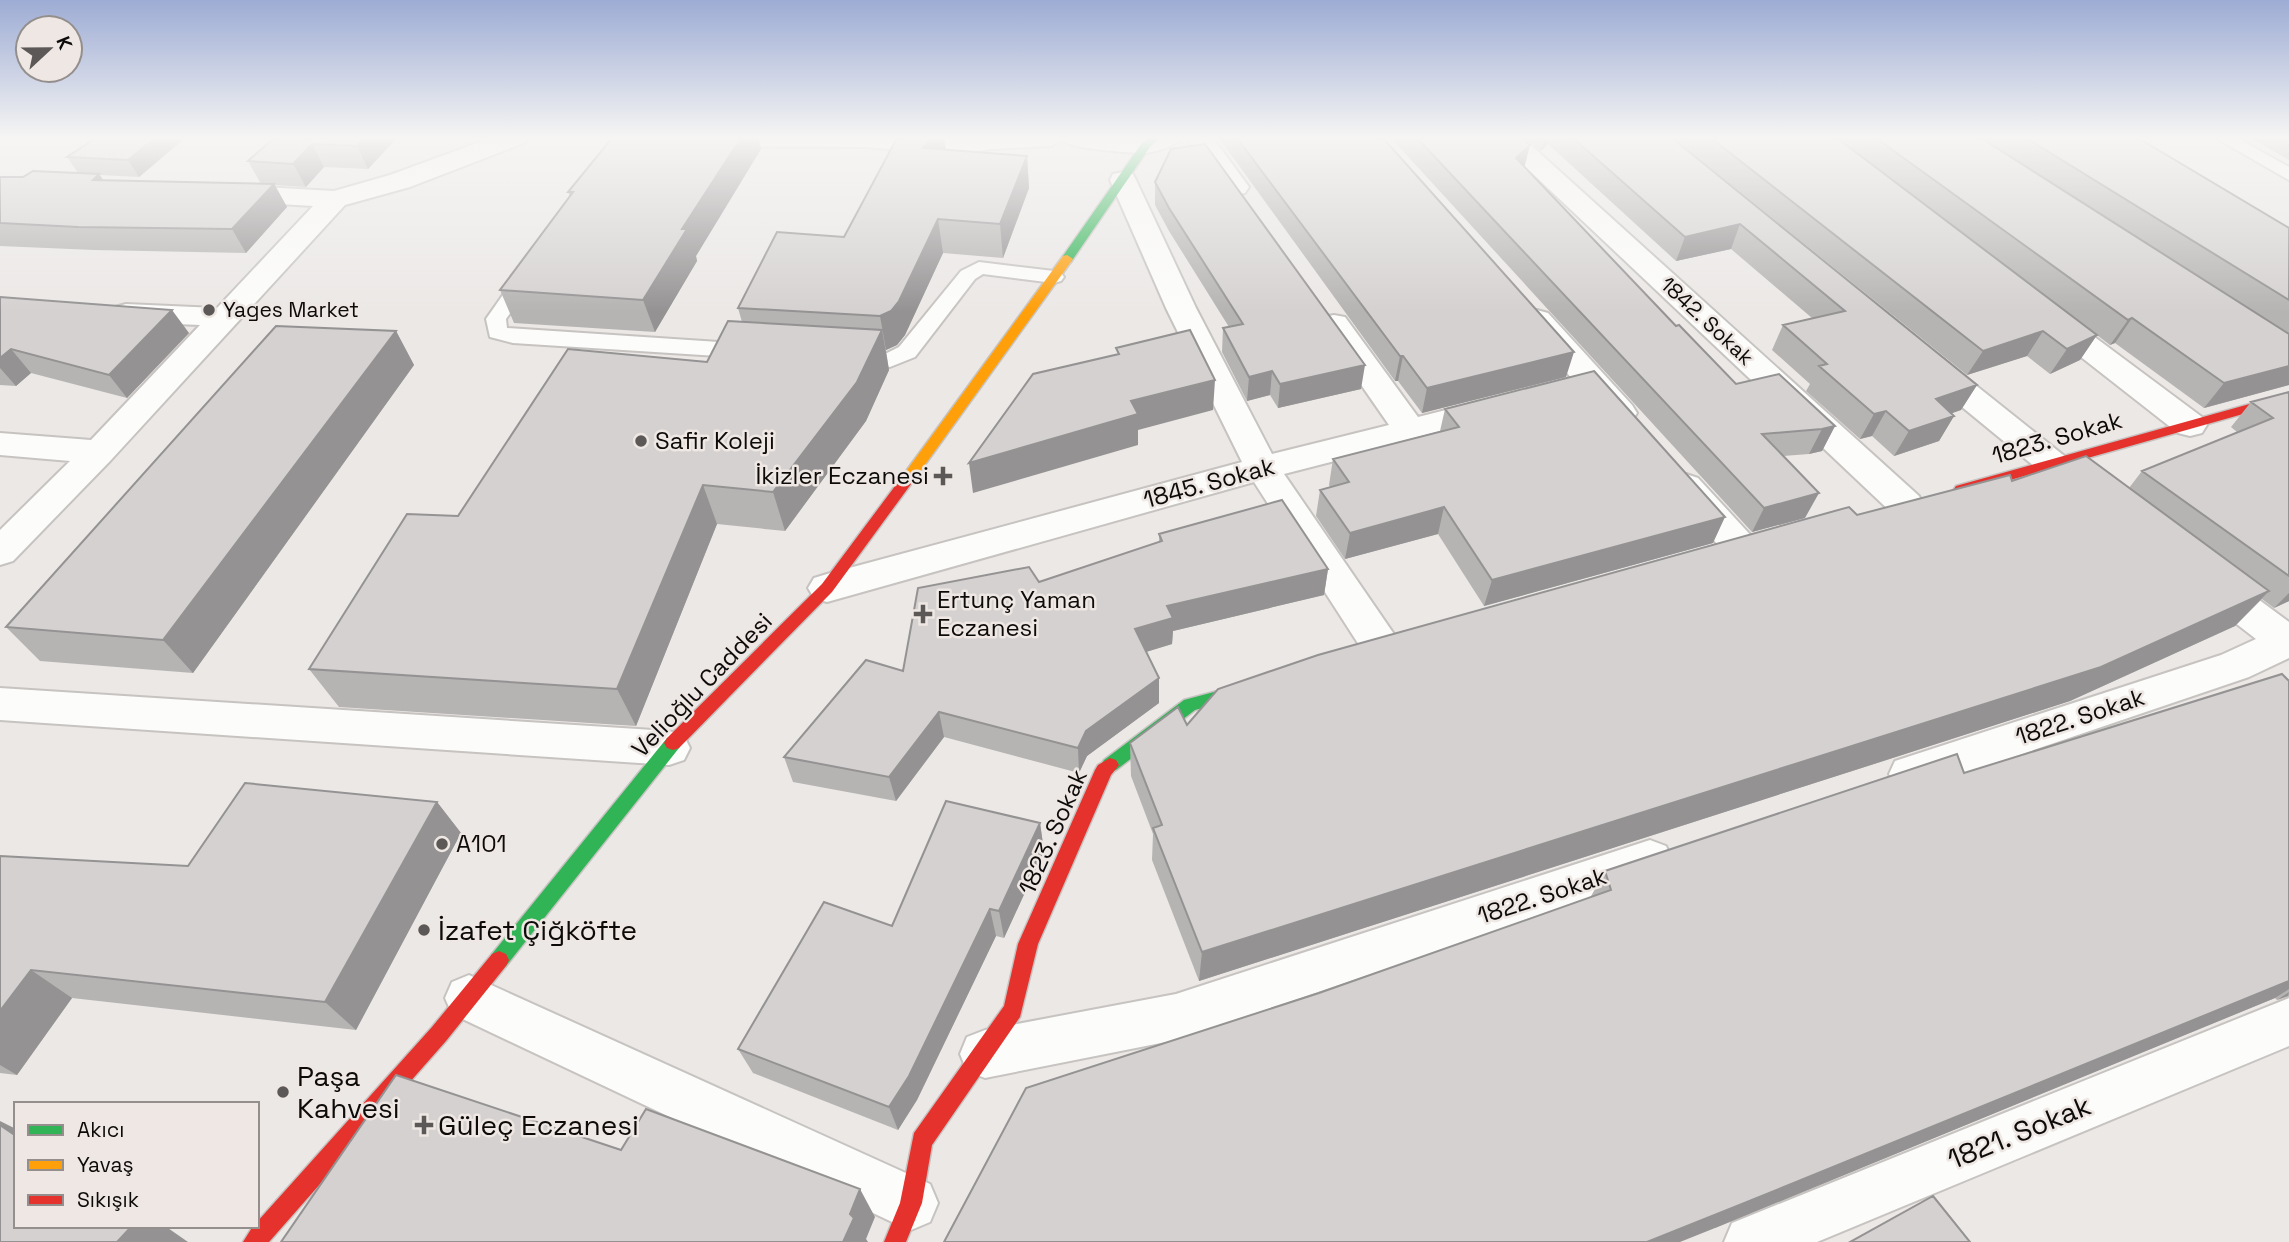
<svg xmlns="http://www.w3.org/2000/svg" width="2289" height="1242" font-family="'Space Grotesk',sans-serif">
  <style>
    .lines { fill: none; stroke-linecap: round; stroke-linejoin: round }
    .lane-casing { stroke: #c6c3c1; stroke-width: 4 }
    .street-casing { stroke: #c6c3c1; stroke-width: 4 }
    .fast-casing { stroke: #c6c3c1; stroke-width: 3 }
    .slow-casing { stroke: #c6c3c1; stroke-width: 3 }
    .jam-casing { stroke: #c6c3c1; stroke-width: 3 }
    .lane { fill: #fcfcfb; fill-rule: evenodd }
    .street { fill: #fcfcfb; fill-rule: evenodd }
    .fast { fill: #30b455; fill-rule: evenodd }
    .slow { fill: #ff9f0a; fill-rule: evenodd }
    .jam { fill: #e5322d; fill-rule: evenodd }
    .wall { fill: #b6b4b3 }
    .shaded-wall { fill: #949292 }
    .building { fill: #d4d1d0; stroke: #949292; stroke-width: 2 }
    .poi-dot { fill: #5b5857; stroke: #eee7e3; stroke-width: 2.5 }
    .labels { text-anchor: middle; stroke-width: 5; stroke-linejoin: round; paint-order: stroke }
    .far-poi-label { font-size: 21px; fill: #0d0b0a; stroke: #eee7e3; text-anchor: start }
    .far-street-label { font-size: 21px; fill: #0d0b0a; stroke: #eee7e3 }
    .street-label { font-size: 24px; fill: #0d0b0a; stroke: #eee7e3 }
    .poi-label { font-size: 24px; fill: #0d0b0a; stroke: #eee7e3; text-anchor: start }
    .near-poi-label { font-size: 28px; fill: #0d0b0a; stroke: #eee7e3; text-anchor: start }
    .near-street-label { font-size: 28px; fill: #0d0b0a; stroke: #eee7e3 }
  </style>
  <rect width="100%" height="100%" fill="#ebe8e6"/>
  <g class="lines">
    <g class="lane-casing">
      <path id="lane" d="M2216,138h21l52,29v13z
        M979,262l75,9 7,2 3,4 -3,4 -7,2 -71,-9 -8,5 -60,78 -25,10 -44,-2 -3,-5 3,-5 41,-2 12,-6 62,-76z
        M526,270l7,2 3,4 -30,43 1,9 242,16 8,2 3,5 -3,5 -8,2 -236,-15 -23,-6 -4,-18 33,-47z"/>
    </g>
    <g class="street-casing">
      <path id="street" d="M491,138h37l-4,5 -114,44 -65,18 -234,255 -98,101 -13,4v-35l70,-69 -70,-6v-22l91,7 109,-115 -74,-3 -11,-3 -4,-6 4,-6 11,-3 91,4 96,-102 -84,-5 -10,-2 -4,-6 4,-6 10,-2 105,6 56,-16z
        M681,138h499c-6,9 -24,14 -35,15 -15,0 -74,-4 -83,-13l-11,6 -60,3 -35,6 -89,-8 -173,-1 -9,-3z
        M1187,138h26l36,49 -4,6 -10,2 -10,-2z
        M1495,138h28l396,358 5,9 -5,9 -13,3 -13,-3z
        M1123,172l10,2 3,6 60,128 76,146 117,-29 -70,-101 4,-7 11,-2 11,2 73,100 76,-19 12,3 4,8 -4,8 -222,57 114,166 6,11 -6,11 -14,4 -14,-4 -116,-180 -427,120 -13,-4 -6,-10 6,-10 13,-4 415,-112 -76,-154 -56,-128 3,-6z
        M2046,306l11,3 145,108 5,8 -5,8 -12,3 -12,-3 -143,-112 -4,-6 4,-6z
        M1537,310l11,3 84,92 5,8 -5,8 -12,3 -12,-3 -82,-96 -4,-6 4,-6z
        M1928,353l11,3 153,122 5,8 -5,8 -12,4 -12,-4 -151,-124 -5,-7 5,-7z
        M1686,474l12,4 58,63 5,9 -5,9 -13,4 -13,-4 -56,-65 -5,-8 5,-8z
        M2207,567l13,4 69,51v36l-40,19 -339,115 -15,-5 -6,-13 6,-13 326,-106 35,-16 -62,-48 -6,-10 6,-10z
        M0,688l669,43 15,5 6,12 -6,12 -15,5 -669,-45z
        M1650,840l16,6 6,14 -6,14 -490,166 -191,38 -18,-7 -7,-17 7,-17 18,-7 191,-36z
        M469,975l461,209 8,19 -8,19 -19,8 -19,-8 -440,-208 -7,-16 7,-16z
        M2289,998v48l-472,196h-93l8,-19z"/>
    </g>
    <g class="fast-casing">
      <path id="fast" d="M1149,138h11l-10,9 -79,115h-8v-6l79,-113z
        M1259,680l6,1 2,5 -2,5 -70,19 -79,60 -6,2 -6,-2 -3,-5 3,-5 80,-60z
        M673,736l6,2 3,5 -3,5 -173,218 -7,3 -7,-3 -3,-6 3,-6 175,-216z"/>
    </g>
    <g class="slow-casing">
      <path id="slow" d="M1067,255l6,4 -159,221h-10l-2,-3 2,-3 159,-218z"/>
    </g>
    <g class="jam-casing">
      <path id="jam" d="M2289,393v8l-328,93 -7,-5 2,-3z
        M909,472l5,2 2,3 -2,3 -82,112 -153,156 -6,2 -6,-2 -3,-5 3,-5 155,-154 82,-110z
        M1110,758l6,2 3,5 -8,10 -73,169 -18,73 -88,128 -10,58 -16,39h-22l16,-39 14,-70 90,-127 14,-62 77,-174 3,-5z
        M499,951l7,3 3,6 -3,6 -60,75 -177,201h-26l10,-16h4v-4l175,-195 60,-73z"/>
    </g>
    <use href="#lane" class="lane"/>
    <use href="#street" class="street"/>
    <use href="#fast" class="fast"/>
    <use href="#slow" class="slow"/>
    <use href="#jam" class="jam"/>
  </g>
  <path class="wall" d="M185,138l-46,39 -39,-2 3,5 158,4 -13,-23 26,-23h123l-29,31 -44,-2 -18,20 -31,-2 12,22 -41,46 -152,-3 -94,-4v-69h23l55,-4 -11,-16z
    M944,138l2,12 81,6 2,32 -26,70 -60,-5 -38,82 -8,10 -11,5 3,20 -23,51 -81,110 -68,-7 -81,202 -297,-19 -30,-38 149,-153 249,-154 35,-40 -4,-14 106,-71z
    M1219,138h164l183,239 -144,36 -24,-32h-3z
    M1391,138h131l2,29 152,159 60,58 99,42 -13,25 -13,3 -26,2 22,62 -53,14z
    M1526,138h146l305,247 -16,25 -9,3 2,3 -15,25 -45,15 -22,-20 -12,3 -54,-48 4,-7 -38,-34 11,-25 29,-7 -81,-69 -55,12 -128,-117 -7,7z
    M1673,138h465l151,90v157l-85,23 -89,-65 -5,2 -13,-10 -17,25 -30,14 -23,-18 -60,19z
    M2251,138h38v22z
    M761,149l-65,107 1,5 -42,71 -141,-9 -14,-33 70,-93 -2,-5z
    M1155,182l206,207 -83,19 -8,-13 -23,6 -25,-49 1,-24 6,-1 -60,-96 -14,-26z
    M0,297l189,36 -62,65 -96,-25 -15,13 -16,-1z
    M396,331l18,34 -221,308 -153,-12 -34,-34z
    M2289,392v209l-15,7 -12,-9 -27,27 -165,75 -871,280 -47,-121 1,-26 -22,-58 -1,-33 727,-228 155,-34 117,7 13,-17 95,-39 -6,-5 20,-25z
    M1445,409l268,134 -229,63 -46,-72 -93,25 -29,-43 4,-26 10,-3 -1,-2 4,-26 107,-28z
    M1159,534l169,35 -4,26 -151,36 -1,13 -26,8 13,26v25l-72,53 -8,17 -135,-36 -48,64 -103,-19 -9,-25 119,-86 136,-89 120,-40z
    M2289,681v315l-12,4 -2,-2 -560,230 -396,-235 271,-95 15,-27 359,-98z
    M437,802l24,31 -105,197 -284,-32 -55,77 -17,-2v-217l188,10z
    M1040,823l4,28 -40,87 -8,-2 -79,164 -19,30 -145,-57 -15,-24 154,-123z"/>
  <path class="shaded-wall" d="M155,138h30l-46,39 -11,-17z
    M365,138h32l-29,31 -11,-23z
    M741,138h18l2,11 -65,107 1,5 -42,71 -12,-32 39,-71z
    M932,138h12l3,19 -24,-9z
    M1545,138h5l-2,6 -7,7z
    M312,144l12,23 -18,20 -13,-23z
    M1530,145l-6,24 -8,-11z
    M1027,156l2,32 -26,70 -3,-34z
    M99,174l16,23 -22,-17z
    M274,184l13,23 -41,46 -14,-24z
    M938,219l5,34 -38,82 -8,10 -11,5 -6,-34z
    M1740,224l-9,25 -55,12 9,-24z
    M172,310l17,23 -62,65 -18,-23z
    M2132,318l-17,25 -5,2 18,-25z
    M882,330l7,40 -23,51 -81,110 -12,-39z
    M396,331l18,34 -221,308 -30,-33z
    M2043,331l-16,25 -60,19 16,-24z
    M2097,335l-17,25 -30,14 17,-25z
    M11,349l20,24 -15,13 -16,-18v-10z
    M1574,352l-8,25 -144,36 5,-25z
    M1400,356h3l-5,25h-3z
    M1365,365l-4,24 -83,19 2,-24z
    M2289,366v19l-85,23 20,-25z
    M1272,371l-2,24 -23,6 2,-24z
    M1215,380l-2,30 -75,20v15l-165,48 -4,-30 162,-62z
    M1977,385l-16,25 -40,14 15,-25z
    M1886,411l-14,25 -12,3 14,-25z
    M1954,416l-15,25 -45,15 15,-25z
    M1835,426l-13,25 -13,3 13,-25z
    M703,485l14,39 -81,202 -19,-37z
    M1819,493l-14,25 -53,14 12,-24z
    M1444,507l-6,27 -93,25 5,-26z
    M1725,517l-12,26 -229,63 8,-26z
    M1328,569l-4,26 -151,36 -1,13 -36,11 -1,-26 32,-23z
    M2269,591l-34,35 -165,75 -871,280 3,-29z
    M2289,593v8l-15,7z
    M1159,678v25l-72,53 -8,17 -1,-25 8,-17z
    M939,712l5,25 -48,64 -7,-24z
    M437,802l24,31 -105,197 -31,-28z
    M1040,823l4,28 -40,87 -5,-27z
    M990,909l6,27 -79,164 -19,30 -9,-23z
    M31,970l41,28 -55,77 -17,-10v-54z
    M2289,981v8l-14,9 -560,230 -35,14h-33z
    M2289,992l-1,4 -11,4z
    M0,1121l16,8v7l-16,-11z
    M860,1189l15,28 -9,22 2,3h-25l7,-28z
    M132,1226h33l23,16h-71z"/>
  <path class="building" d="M96,138h59l-27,22 -61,-3z
    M274,138h91l-8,8 -45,-2 -19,20 -45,-3z
    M612,138h129l-59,91h5l-44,71 -143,-10 73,-98h-5z
    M897,138h35l-9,10 104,8 -27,68 -62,-5 -39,82 -8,10 -11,5 -142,-8 39,-76 67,5z
    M1237,138h146l191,214 -147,36 -24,-32h-3z
    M1417,138h105l8,7 -14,13 160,168 3,-1 57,59 43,-10 56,52 -13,3 -60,5 57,59 -55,15z
    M1573,138h99l305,247 -41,14 18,17 -45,15 -23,-20 -12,3 -55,-48 8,-2 -44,-39 62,-14 -105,-87 -55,13z
    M1711,138h126l260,197 -30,14 -24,-18 -60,20z
    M1876,138h105l308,196v32l-65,17 -92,-65 -4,2z
    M2026,138h112l151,90v72z
    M1205,144l160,221 -85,19 -8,-13 -23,6 -26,-49 20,-4 -74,-116 -14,-26 16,-33z
    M33,171l66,3 -6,6 181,4 -42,45 -154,-2 -78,-4v-46h23z
    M0,297l172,13 -63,65 -98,-26 -11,9z
    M728,321l154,9 -25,52 -84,110 -70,-7 -86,204 -308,-20 98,-155 51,2 110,-167 139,13z
    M276,326l120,5 -233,309 -157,-13z
    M1190,330l25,50 -84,21 7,13 -169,49 64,-89 86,-20 -3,-6z
    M1594,371l131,146 -233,63 -48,-73 -94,26 -30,-43 29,-8 -16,-23 126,-32 -14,-18z
    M2289,392v184l-147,-105 131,-53 -22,-16z
    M2086,456l183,135 -168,76 -899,285 -49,-124 9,-3 -32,-82 48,-36 9,18 31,-36 100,-34 531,-148 8,8 153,-40 2,6z
    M1282,500l46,69 -161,37 6,12 -38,11 24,49 -73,53 -8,17 -139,-36 -50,65 -105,-20 82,-97 37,11 15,-83 111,-21 10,15 123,-41 -3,-7z
    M2282,674l7,7v300l-547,223 -95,38h-703l82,-154 293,-95 292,-103 -6,-19 352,-117 7,19z
    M245,783l192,19 -112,200 -294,-32 -31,41v-155l188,10z
    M946,801l94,22 -41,88 -9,-2 -81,167 -20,31 -151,-58 86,-147 68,24z
    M396,1075l225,75 25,-41 214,80 -10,25 4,4 -11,24h-562z
    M0,1125l16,11v90h116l-15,16h-117z
    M1933,1196l37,46h-120z"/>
  <linearGradient id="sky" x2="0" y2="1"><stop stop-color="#9dacd4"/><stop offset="0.44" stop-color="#f6f5f4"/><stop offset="1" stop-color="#f6f5f4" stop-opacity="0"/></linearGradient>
  <rect width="2289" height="312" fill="url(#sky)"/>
  <g class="poi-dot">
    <circle cx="209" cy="310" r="7"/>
    <circle cx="641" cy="441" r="7"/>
    <path d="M939.5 465.5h7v7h7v7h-7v7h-7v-7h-7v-7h7z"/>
    <path d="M919.5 603.5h7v7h7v7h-7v7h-7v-7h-7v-7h7z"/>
    <circle cx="442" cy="844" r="7"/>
    <circle cx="424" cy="930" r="7"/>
    <circle cx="283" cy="1092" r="7"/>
    <path d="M420.5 1114.5h7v7h7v7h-7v7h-7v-7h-7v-7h7z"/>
  </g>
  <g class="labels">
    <g class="far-poi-label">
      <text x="223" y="317">Yages Market</text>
    </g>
    <g class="far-street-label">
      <text transform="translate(1707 321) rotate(43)" y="7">1842. Sokak</text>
    </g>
    <g class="street-label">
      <text transform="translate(2057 438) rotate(-16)" y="8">1823. Sokak</text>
      <text transform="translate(1209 483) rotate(-15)" y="8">1845. Sokak</text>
      <text transform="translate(702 685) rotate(-46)" y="8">Velioğlu Caddesi</text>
      <text transform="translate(2080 717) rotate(-18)" y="8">1822. Sokak</text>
      <text transform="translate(1053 832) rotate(-66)" y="8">1823. Sokak</text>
      <text transform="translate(1542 896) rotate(-18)" y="8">1822. Sokak</text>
    </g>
    <g class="poi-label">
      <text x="655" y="449">Safir Koleji</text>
      <text x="929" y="484" text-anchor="end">İkizler Eczanesi</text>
      <text x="937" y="608">Ertunç Yaman<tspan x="937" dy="28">Eczanesi</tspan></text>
      <text x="456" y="852">A101</text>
    </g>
    <g class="near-poi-label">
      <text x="438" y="940">İzafet Çiğköfte</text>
      <text x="297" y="1086">Paşa<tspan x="297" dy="32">Kahvesi</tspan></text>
      <text x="438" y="1135">Güleç Eczanesi</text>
    </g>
    <g class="near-street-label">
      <text transform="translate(2019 1132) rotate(-22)" y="10">1821. Sokak</text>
    </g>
  </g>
  <rect x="14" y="1102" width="245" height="126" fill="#eee7e3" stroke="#948f8c" stroke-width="2"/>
  <rect x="28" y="1125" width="35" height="10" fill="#30b455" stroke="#948f8c" stroke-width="2"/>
  <text x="77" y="1137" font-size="21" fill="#0d0b0a">Akıcı</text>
  <rect x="28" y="1160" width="35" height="10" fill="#ff9f0a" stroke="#948f8c" stroke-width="2"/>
  <text x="77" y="1172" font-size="21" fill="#0d0b0a">Yavaş</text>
  <rect x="28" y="1195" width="35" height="10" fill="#e5322d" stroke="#948f8c" stroke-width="2"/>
  <text x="77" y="1207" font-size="21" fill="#0d0b0a">Sıkışık</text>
  <g transform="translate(49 49) rotate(68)"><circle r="33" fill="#eee7e3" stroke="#948f8c" stroke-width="2"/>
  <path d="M0-5L12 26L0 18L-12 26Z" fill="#5b5857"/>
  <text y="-10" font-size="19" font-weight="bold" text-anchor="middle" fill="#0d0b0a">K</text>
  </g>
</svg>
